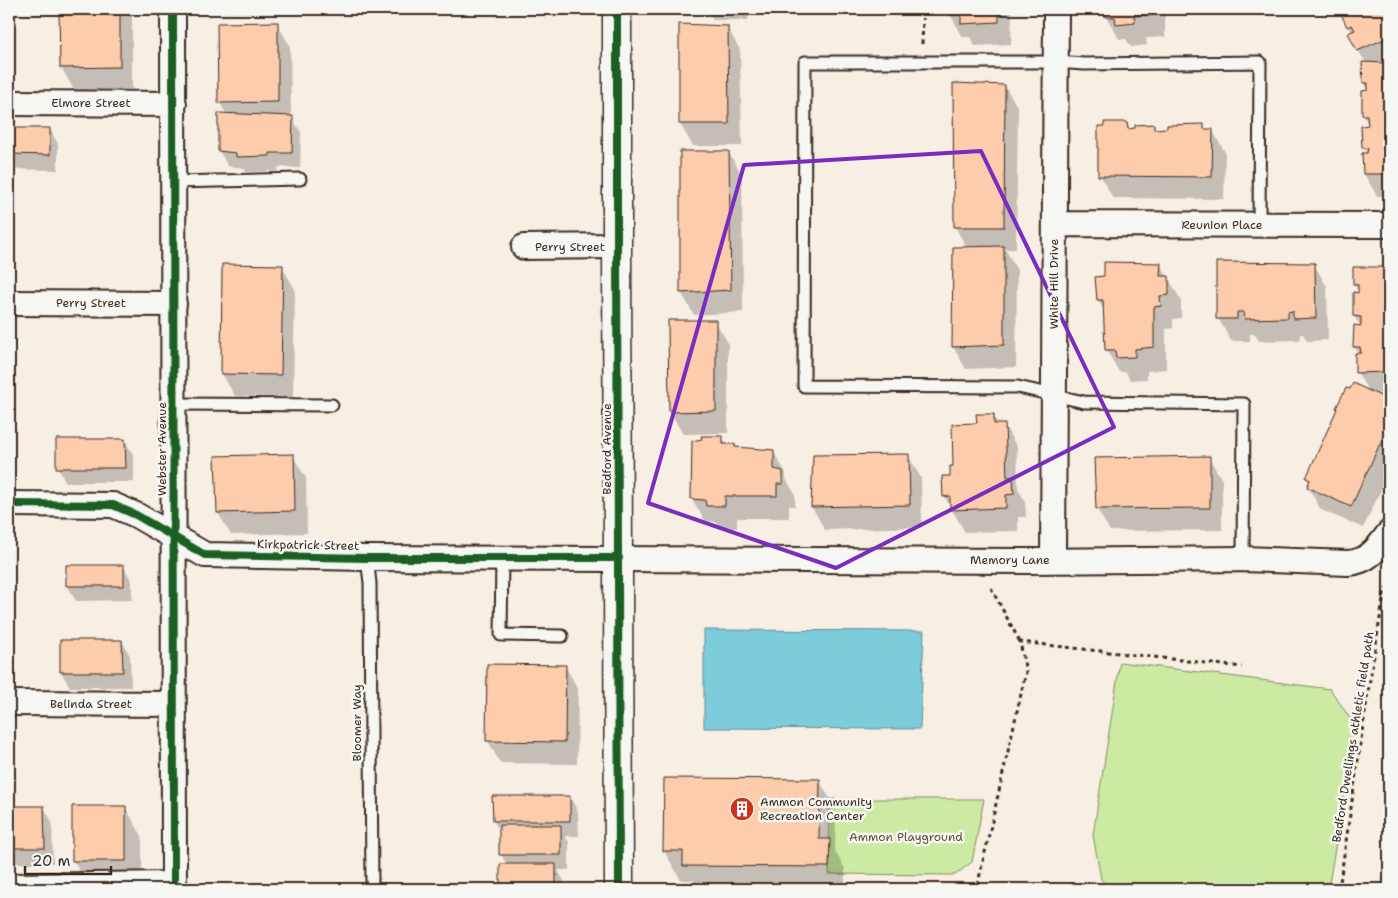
<svg xmlns="http://www.w3.org/2000/svg" width="1398" height="898" font-family="'Shantell Sans',sans-serif">
  <style>
    .green { fill: #cceaa1; stroke: #848a60 }
    .water { fill: #7dccdb; stroke: #638b8f }
    .shadow { fill: #0003 }
    .building { fill: #fcccac; stroke: #3b2a1e }
    .lines { fill: none; stroke-linecap: round; stroke-linejoin: round }
    .service-casing { stroke: #3b2a1e; stroke-width: 15 }
    .minor-casing { stroke: #3b2a1e; stroke-width: 28 }
    .tertiary-casing { stroke: #3b2a1e; stroke-width: 31 }
    .path { stroke: #3b2a1e; stroke-width: 3; stroke-dasharray: 4 4; stroke-linecap: butt }
    .service { stroke: #f6f6f2; stroke-width: 11 }
    .minor { stroke: #f6f6f2; stroke-width: 24 }
    .tertiary { stroke: #f6f6f2; stroke-width: 28 }
    .cycleway-casing { stroke: #f6f6f2; stroke-width: 11 }
    .cycleway { stroke: #1b5e20; stroke-width: 8 }
    .marked { fill: none; stroke: #7b2cbf; stroke-width: 4; stroke-linejoin: round }
    .labels { text-anchor: middle; stroke-width: 5; stroke-linejoin: round; paint-order: stroke }
    .street-label { font-size: 12px; fill: #3b2a1e; stroke: #f6f6f2 }
    .poi-label { font-size: 12px; fill: #3b2a1e; stroke: #f6f6f2; text-anchor: start }
    .park-label { font-size: 12px; fill: #585038; stroke: #f6f6f2 }
  </style>
  <rect width="100%" height="100%" fill="#f7eee4"/>
  <filter id="ink" filterUnits="userSpaceOnUse"><feTurbulence type="fractalNoise" baseFrequency=".02" numOctaves="2"/><feDisplacementMap in="SourceGraphic" scale="10" xChannelSelector="R" yChannelSelector="G"/><feConvolveMatrix kernelMatrix="1 2 1 2 8 2 1 2 1" color-interpolation-filters="sRGB"/></filter>
  <g filter="url(#ink)">
    <path class="green" d="M1120,662l210,27 26,38 -28,162h-219l-8,-10 -8,-44z
      M829,799h155l-12,63 -17,13 -126,-1z"/>
    <path class="water" d="M704,630l220,1 -4,98 -216,-1z"/>
    <path class="shadow" d="M61,9h71v80l-58,1 -13,-23z
      M230,9h73v3h-72z
      M707,9h52l-1,3 -9,1 -1,7h-35z
      M950,9h62l-1,35 -36,2 -5,-9h-7l-13,-23z
      M1106,9h59v28l-19,1 1,7 -16,2 -5,-8h-7l-13,-23z
      M1340,9h49v187h-12l-13,-22 3,-20 -4,-7 6,-21 -6,-11 6,-24 -5,-8 -1,-20h3l-8,-13 -6,-17z
      M277,23l13,23 1,71 10,15 -1,36 -22,-1v4l-32,1 -2,-4 -16,-2 -9,-15 8,-36 -7,-12z
      M727,27l13,23 2,96h-49l-13,-22z
      M1005,86l13,22 -2,141h-11l12,21 -1,97 -50,2 -13,-22 1,-99h13l-12,-21z
      M1127,123l3,7 24,-5 2,5 47,-4 3,4h6l13,22 -1,47 -111,-1 -13,-23z
      M9,129h41l8,15v26l-49,-1z
      M729,153l13,22 1,137 -49,3 -13,-23z
      M1160,264l21,36v18l-8,1v9l-7,1v40l-19,2v8l-17,1 -4,-8h-7l-13,-23 -1,-38 -7,-11z
      M1314,264l13,23 1,53 -21,1 -4,-7h-3v6l-41,1 -4,-7h-5v7h-19l-13,-23z
      M282,267l13,22 -2,108 -58,-1 -13,-22z
      M1355,268h34v126l-14,1 14,7v71l-26,55 -42,-18 -13,-23 2,-4 -3,-5 61,-87 -11,-19 2,-18 -5,-7 7,-20 -7,-11 5,-24 -5,-8z
      M669,321h46l13,22v90l-45,1 -13,-22z
      M993,415l6,10h5l13,22 1,42 7,12 1,16h-8v14l-53,1 -21,-36 11,-29 23,-43z
      M722,437l5,8h7l2,4 37,2 13,22v6l9,15v12h-6v12h-52v10h-17l-4,-6 -11,-1 -13,-22z
      M125,440l9,16v26h-68l-9,-15z
      M908,455l13,23 1,49 -97,3 -13,-23 2,-51z
      M293,456l13,22 1,55 -76,2 -13,-22z
      M1209,458l13,22v50l-112,1 -13,-22z
      M123,566l9,15v19l-56,1 -9,-16z
      M122,641l8,15 1,31h-61l-9,-15v-30z
      M565,666l13,23 -1,75 -77,-1 -12,-22z
      M819,780l17,29 -1,42 10,18v20h-147l-5,-9h-12l-17,-29z
      M494,797h76l8,15 1,24h-14l4,6v28h-11l6,11v8h-63v-23h6l-6,-12 -1,-22 -6,-11z
      M9,807h35l8,15 1,41h-44z
      M125,807l17,29v53h-52l-17,-29z"/>
    <path class="building" d="M59,9h61v58l-60,1z
      M949,9h50v13l-38,2v-9h-12z
      M1104,9h49v6l-19,1 1,7 -19,2 -1,-8h-10z
      M1339,9h50v28l-32,14 -9,-18 7,-3 -3,-5 -5,2z
      M278,22v80l-60,1 -1,-80z
      M679,24l49,2 1,98h-50z
      M1362,62l27,1v111h-26l-1,-21h5l1,-5 -6,-1 -1,-21 7,-1 -1,-10h-5v-24l6,-1v-7h-5z
      M953,83l52,2 -1,142h-50z
      M218,113l75,3 -1,37h-22v3l-34,1v-4l-18,-2z
      M1104,122h23l1,7 7,-1v-3l19,-1v5l13,-1v-3l37,-1v5h9l-1,48 -114,-1v-50h6z
      M9,128h41v27l-41,-1z
      M680,151h49l2,139 -51,3z
      M1004,246v99l-52,2 1,-100z
      M1104,262l57,1 -1,13h9v19l-9,1 1,10 -7,1v40l-19,2v8l-19,1 -1,-8h-10l-2,-50h-6l-2,-23 9,-1z
      M1216,262l99,1 1,55 -23,1v-8l-5,1v6l-43,1 -1,-7h-7v7h-21z
      M222,264l61,1 -2,110 -60,-1z
      M1353,267h36v105l-34,1v-20h6l-1,-6h-7l1,-22 7,1v-9l-8,-1v-24l5,1v-8l-5,-1z
      M668,320h48v91l-47,1z
      M1353,383l36,17v24l-38,83 -44,-20 3,-7 -4,-2 31,-69 -1,-1 10,-20 4,1z
      M976,414h18v10h11l2,53h6l1,17 -8,1v13l-56,2v-14l-7,1 -1,-21h8v-10h3l-1,-42 25,-1z
      M701,436h22v8h12v3l39,3v19l9,2v13h-6v12h-52v10h-19l-1,-6 -14,-1 1,-58 10,-2z
      M56,439h69l1,29h-70z
      M294,454l1,57 -78,2 -2,-57z
      M909,454l1,51 -99,2 2,-52z
      M1210,456v52l-114,1 -2,-51z
      M66,565h58v21h-58z
      M60,640h62l1,32h-63z
      M487,664l79,1 -1,77 -79,-1z
      M664,778l156,1 -1,60h11l-1,28 -146,-1v-15h-20z
      M492,796h78v25h-77z
      M9,806h35l1,42h-36z
      M72,806h54v55h-54z
      M499,825h62v30h-62z
      M500,864h56v25h-56z"/>
    <g class="lines">
      <g class="service-casing">
        <path id="service" d="M173,182l127,-3
          M174,404l158,1
          M502,557l-1,78 61,1
          M367,558l3,25 2,306
          M1243,559l1,-155 -160,-2 -66,-15 -214,-1 1,-324h251l28,2 176,-2 -1,163"/>
      </g>
      <g class="minor-casing">
        <path id="minor" d="M173,9l1,880
          M9,103l165,1
          M1055,224l334,1
          M524,247l93,-1
          M9,303l165,1
          M9,504l104,1 23,10 69,40 162,3 663,3 213,-2 105,4c20,-1 30,-15 41,-30
          M1053,560l3,-551
          M9,703l164,1
          M9,886l165,-2"/>
      </g>
      <g class="tertiary-casing">
        <path id="tertiary" d="M617,9v237l2,643"/>
      </g>
      <path class="path" d="M922,44l1,-26
        M991,588l29,54
        M986,889l-8,-6 48,-211 -6,-30 222,25
        M1339,889l29,-197 17,-104"/>
      <use href="#service" class="service"/>
      <use href="#minor" class="minor"/>
      <use href="#tertiary" class="tertiary"/>
      <g class="cycleway-casing">
        <path id="cycleway" d="M173,9l1,880
          M617,9v237l2,643
          M9,504l104,1 23,10 69,40 162,3h252"/>
      </g>
      <use href="#cycleway" class="cycleway"/>
    </g>
  </g>
  <path class="marked" d="M981,151l133,276 -278,141 -188,-65 96,-338z"/>
  <defs>
    <g id="building-disc" transform="scale(1.25)"><circle r="9.5" fill="#c8321e" stroke="#f6f6f2"/><path d="M-4-6H4V6H1V3H-1V6H-4ZM-2.5-4.3h1.7v1.8h-1.7ZM.8-4.3h1.7v1.8H.8ZM-2.5-1h1.7V.8h-1.7ZM.8-1h1.7V.8H.8Z" fill="#fff"/></g>
  </defs>
  <g fill-rule="evenodd">
    <use href="#building-disc" x="742" y="809"/>
  </g>
  <g class="labels">
    <g class="street-label">
      <text x="91" y="107">Elmore Street</text>
      <text x="1222" y="229">Reunion Place</text>
      <text x="570" y="251">Perry Street</text>
      <text transform="translate(1054 284) rotate(-90)" y="4">White Hill Drive</text>
      <text x="91" y="307">Perry Street</text>
      <text transform="translate(162 449) rotate(-90)" y="4">Webster Avenue</text>
      <text transform="translate(607 449) rotate(-90)" y="4">Bedford Avenue</text>
      <text transform="translate(308 545) rotate(1)" y="4">Kirkpatrick Street</text>
      <text x="1010" y="564">Memory Lane</text>
      <text x="91" y="708">Belinda Street</text>
      <text transform="translate(357 723) rotate(-90)" y="4">Bloomer Way</text>
      <text transform="translate(1353 737) rotate(-81)" y="4">Bedford Dwellings athletic field path</text>
    </g>
    <g class="poi-label">
      <text x="760" y="806">Ammon Community<tspan x="760" dy="14">Recreation Center</tspan></text>
    </g>
    <g class="park-label">
      <text x="906" y="841">Ammon Playground</text>
    </g>
  </g>
  <rect width="1398" height="898" fill="none" stroke="#f6f6f2" stroke-width="30"/>
  <rect x="15" y="15" width="1368" height="868" fill="none" stroke="#3b2a1e" stroke-width="2" filter="url(#ink)"/>
  <path d="M25 866v8h86v-8" fill="none" stroke="#3b2a1e" stroke-width="2.5"/>
  <text x="32" y="866" font-size="15" fill="#3b2a1e" stroke="#f6f6f2" stroke-width="4" paint-order="stroke">20 m</text>
</svg>
